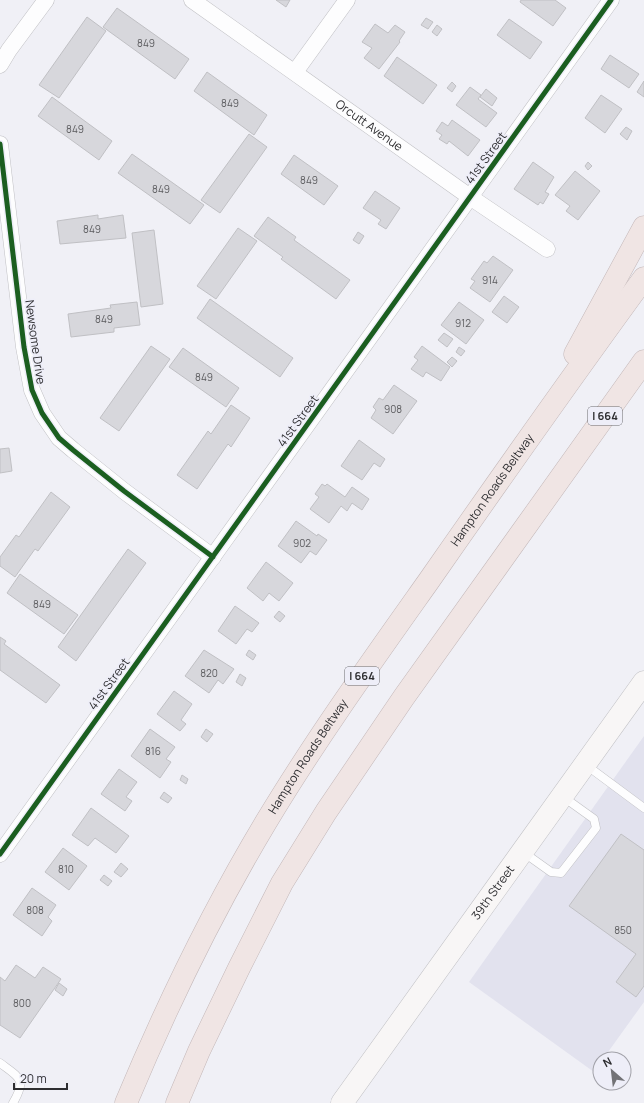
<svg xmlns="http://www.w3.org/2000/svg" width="644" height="1103" font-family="Manrope,sans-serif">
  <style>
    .built { fill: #e2e2ee }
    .building { fill: #d7d7dc; stroke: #c0c0c4 }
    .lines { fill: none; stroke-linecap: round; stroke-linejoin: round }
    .service-casing { stroke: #c0c0c4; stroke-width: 9 }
    .minor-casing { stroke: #c0c0c4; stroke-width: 17 }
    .secondary-casing { stroke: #c0c0c4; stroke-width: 23 }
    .motorway-casing { stroke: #c3b7b8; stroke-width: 23 }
    .service { stroke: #fdfdfe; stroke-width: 8 }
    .minor { stroke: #fdfdfe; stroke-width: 16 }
    .secondary { stroke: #f8f6f6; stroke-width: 22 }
    .motorway { stroke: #f0e5e4; stroke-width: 22 }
    .cycleway-casing { stroke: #eeeef8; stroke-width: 8 }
    .cycleway { stroke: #1b5e20; stroke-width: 5 }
    .labels { text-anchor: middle; stroke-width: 3.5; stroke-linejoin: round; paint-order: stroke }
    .number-label { font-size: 10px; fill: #5b5b5e }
    .shield { fill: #eeeef8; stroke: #68686d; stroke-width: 1 }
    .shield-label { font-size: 11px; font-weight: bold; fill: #2e2e31 }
    .street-label { font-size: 12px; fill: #2e2e31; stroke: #eeeef8 }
  </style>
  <rect width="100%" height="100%" fill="#f0f0f6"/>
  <path class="built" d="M644,736v266l-41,57h-3v5l-6,8 -125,-90z"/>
  <path class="building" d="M276,0h14l-4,7z
    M521,0h34l11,8 -13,18 -33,-24z
    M117,8l72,51 -14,20 -72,-52z
    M87,17l19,14 -47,67 -20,-13z
    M426,18l7,4 -5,7 -7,-4z
    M509,19l33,23 -12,17 -33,-24z
    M375,24l13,9 7,-8 10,7 -6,9 1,1 -21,27 -15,-11 8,-10 -10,-6z
    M437,25l5,4 -5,7 -5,-4z
    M610,55l29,19 -10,14 -28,-19z
    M397,57l40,28 -14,19 -39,-28z
    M207,72l60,43 -13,20 -60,-44z
    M644,81v16l-7,-5z
    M452,82l4,4 -4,6 -5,-4z
    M470,87l11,8 -3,4 19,14 -11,14 -30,-22z
    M486,89l11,9 -5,8 -12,-9z
    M601,95l21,14 -17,24 -20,-15z
    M52,97l60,44 -13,19 -61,-44z
    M452,120l28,20 -12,16 -19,-15 -2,3 -8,-5 3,-4 -6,-4 6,-9 6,4z
    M626,127l6,4 -5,9 -7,-6z
    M249,134l18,13 -47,66 -19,-13z
    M132,154l72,51 -14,19 -72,-51z
    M294,155l44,31 -14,19 -43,-31z
    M533,162l21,15 -9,15 4,2 -6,10 -3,-2 -2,3 -24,-16z
    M588,162l4,4 -4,4 -3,-4z
    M575,171l25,20 -22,29 -12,-9 4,-5 -15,-11z
    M375,191l25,17 -14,21 -8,-5 3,-4 -18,-12z
    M98,215v4l25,-4 3,23 -66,6 -3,-23z
    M268,217l28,20 -2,3 56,40 -14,19 -55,-40 2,-2 -29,-21z
    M238,228l19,13 -41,58 -19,-13z
    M154,230l9,74 -22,3 -9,-74z
    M358,232l6,4 -5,8 -6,-4z
    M493,256l20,14 -23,32 -20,-14 5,-7 -4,-2 13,-18 3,2z
    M504,296l15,11 -12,16 -15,-11z
    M210,299l83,59 -13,19 -83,-59z
    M137,302l3,23 -26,3v4l-43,5 -3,-23 43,-6 -1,-3z
    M459,302l25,18 -18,24 -25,-19z
    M444,333l9,6 -6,8 -9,-7z
    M151,346l19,13 -51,72 -19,-13z
    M422,346l28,21 -9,14 -15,-9 -3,5 -12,-8 7,-9 -4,-3z
    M459,347l6,4 -4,5 -5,-4z
    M183,348l56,40 -13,19 -57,-40z
    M452,357l5,4 -5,6 -5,-5z
    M394,385l23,16 -24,33 -22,-16 5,-8 -3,-3 6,-9 4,2z
    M231,405l19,13 -19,29 -3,-3 -31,45 -20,-14 31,-44 3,3z
    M359,440l26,19 -5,8 -6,-4 -12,17 -21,-14z
    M9,448l3,23 -12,2v-24z
    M322,484l3,2 2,-2 18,13 7,-10 17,12 -7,11 -10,-7 -5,8 -6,-5 -12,17 -19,-14 9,-12 -4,-3z
    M51,492l19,15 -32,44 -3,-2 -20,28 -15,-11v-9l16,-22 3,2z
    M296,521l21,15 1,-2 9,6 -11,15 -6,-4 -9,12 -23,-17z
    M128,549l18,14 -70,98 -18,-14z
    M266,562l27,21 -14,18 -10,-8 -6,8 -16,-13z
    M20,574l58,41 -14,19 -57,-41z
    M235,606l24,17 -7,9 -5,-3 -11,15 -18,-13z
    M279,611l6,5 -5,6 -6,-5z
    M0,637l6,4 -2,3 56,41 -14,18 -46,-33z
    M204,650l30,19 -11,15 -5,-4 -9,13 -24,-17z
    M249,650l7,5 -3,5 -7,-5z
    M240,674l6,4 -4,8 -6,-4z
    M174,691l18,13 -11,16 5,4 -6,7 -23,-17z
    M150,729l25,18 -9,12 5,3 -11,16 -29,-22z
    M206,729l7,5 -6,8 -6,-5z
    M119,769l18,13 -11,15 6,4 -7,10 -24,-17z
    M182,775l6,4 -2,5 -6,-4z
    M164,792l8,6 -4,5 -8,-5z
    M91,808l38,28 -13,17 -21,-15 -7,8 -16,-11z
    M621,834l23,16v136l-8,11 -20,-15 20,-28 -67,-48z
    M63,848l24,18 -18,24 -24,-18z
    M121,863l7,6 -7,8 -7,-5z
    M104,875l8,6 -4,5 -8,-6z
    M32,888l24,17 -8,12 4,4 -10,15 -29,-21z
    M16,965l19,13 8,-11 18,12 -41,59 -20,-13v-48l5,4z
    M59,983l8,6 -4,7 -8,-6z"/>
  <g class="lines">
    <g class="service-casing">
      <path id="service" d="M586,765l58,43
        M523,852l28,20 10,1 35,-45 -2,-9 -32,-23
        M0,1063c20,15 27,16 13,40"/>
    </g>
    <g class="minor-casing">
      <g id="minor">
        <path id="s1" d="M192,0l278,197 77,52"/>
        <path d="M0,65l9,-15 37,-50"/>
        <path d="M295,72l52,-72"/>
        <path d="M0,144l24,203 8,43 10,23 17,25 14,12 51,41 89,66"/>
        <path d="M0,854l611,-854"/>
      </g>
    </g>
    <g class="secondary-casing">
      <g id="secondary">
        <path id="s2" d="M342,1103l302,-421"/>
      </g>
    </g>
    <g class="motorway-casing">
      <g id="motorway">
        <path d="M575,354l69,-127"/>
        <path id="s3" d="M126,1103c40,-96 86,-191 140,-281 50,-83 106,-161 162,-240 71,-102 143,-204 216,-304"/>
        <path d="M177,1103l22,-52 40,-83 43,-85 44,-71 78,-115 240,-336"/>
      </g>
    </g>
    <use href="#service" class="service"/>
    <use href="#minor" class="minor"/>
    <use href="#secondary" class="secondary"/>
    <use href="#motorway" class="motorway"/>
    <g class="cycleway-casing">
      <path id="cycleway" d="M0,144l24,203 8,43 10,23 17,25 14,12 51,41 89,66
        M0,854l611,-854"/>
    </g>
    <use href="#cycleway" class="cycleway"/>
  </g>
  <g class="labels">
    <g class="number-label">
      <text x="146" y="47">849</text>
      <text x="230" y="107">849</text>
      <text x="75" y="133">849</text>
      <text x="309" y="184">849</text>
      <text x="161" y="193">849</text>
      <text x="92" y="233">849</text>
      <text x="490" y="284">914</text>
      <text x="104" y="323">849</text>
      <text x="463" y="327">912</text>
      <text x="204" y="381">849</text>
      <text x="393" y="413">908</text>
      <text x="302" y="547">902</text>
      <text x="42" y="608">849</text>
      <text x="209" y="677">820</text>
      <text x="153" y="755">816</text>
      <text x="66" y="873">810</text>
      <text x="35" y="914">808</text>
      <text x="623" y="934">850</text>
      <text x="22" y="1007">800</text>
    </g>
    <g class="shield">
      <rect x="588" y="407" width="34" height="18" rx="3"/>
      <rect x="345" y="667" width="34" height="18" rx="3"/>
    </g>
    <g class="shield-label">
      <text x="605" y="420">I 664</text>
      <text x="362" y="680">I 664</text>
    </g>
    <g class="street-label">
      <text dy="4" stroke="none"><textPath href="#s1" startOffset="217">Orcutt Avenue</textPath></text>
      <text transform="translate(486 158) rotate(-54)" y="4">41st Street</text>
      <text transform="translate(35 342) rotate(82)" y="4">Newsome Drive</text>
      <text transform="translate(298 421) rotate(-54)" y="4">41st Street</text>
      <text dy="4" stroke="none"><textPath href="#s3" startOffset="716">Hampton Roads Beltway</textPath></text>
      <text transform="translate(109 684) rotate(-54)" y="4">41st Street</text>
      <text dy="4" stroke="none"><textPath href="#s3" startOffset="392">Hampton Roads Beltway</textPath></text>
      <text dy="4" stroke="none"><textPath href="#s2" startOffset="259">39th Street</textPath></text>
    </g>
  </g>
  <g transform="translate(612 1071) rotate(332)"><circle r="19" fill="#eeeef8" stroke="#a1a1a8"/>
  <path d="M0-3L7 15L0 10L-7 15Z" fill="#727276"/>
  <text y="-6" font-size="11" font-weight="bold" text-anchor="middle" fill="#2e2e31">N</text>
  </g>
  <path d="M14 1083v6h53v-6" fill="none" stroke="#2e2e31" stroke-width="2"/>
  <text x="20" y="1083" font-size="12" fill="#2e2e31" stroke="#eeeef8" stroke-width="3" paint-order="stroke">20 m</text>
</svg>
